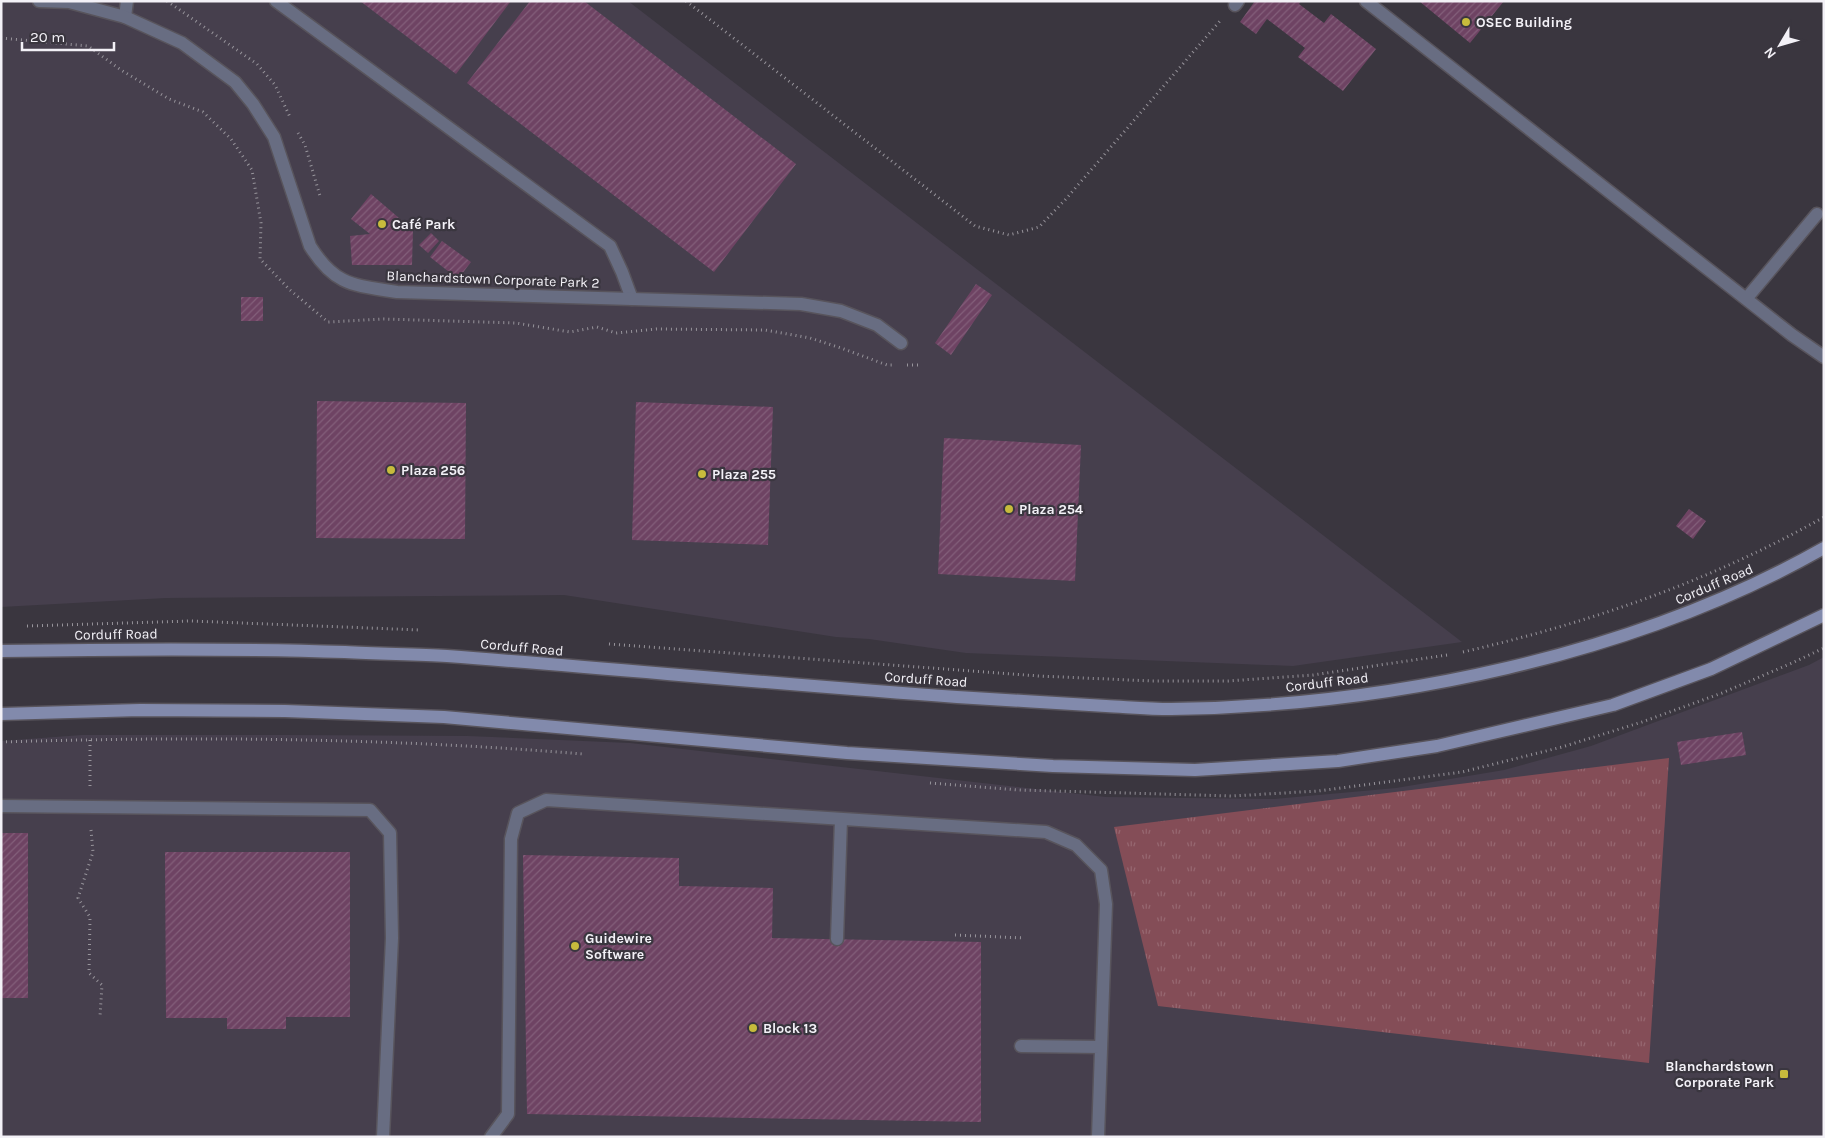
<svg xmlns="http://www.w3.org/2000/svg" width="1825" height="1138" font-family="Karla,sans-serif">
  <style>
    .built { fill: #463f4d }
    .grass { fill: url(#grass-tufts) }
    .building { fill: url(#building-hatch) }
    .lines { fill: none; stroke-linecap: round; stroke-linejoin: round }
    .lane-casing { stroke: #58545c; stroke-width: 15 }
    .street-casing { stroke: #58545c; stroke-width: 15 }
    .secondary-casing { stroke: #58545c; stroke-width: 15 }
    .path { stroke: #97949b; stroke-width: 3; stroke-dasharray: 1 4; stroke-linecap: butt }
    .lane { stroke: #686d82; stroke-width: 12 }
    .street { stroke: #686d82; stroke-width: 12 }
    .secondary { stroke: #828aac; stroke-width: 12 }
    .poi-dot { fill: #c7bb3c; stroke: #3a363f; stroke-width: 2 }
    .labels { text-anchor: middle; stroke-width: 4.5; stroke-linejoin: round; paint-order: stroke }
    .poi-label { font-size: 14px; font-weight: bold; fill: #f3f1f7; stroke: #3a363f; text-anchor: start }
    .street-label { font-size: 14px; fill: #f3f1f7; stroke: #3a363f }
  </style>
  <defs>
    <pattern id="grass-tufts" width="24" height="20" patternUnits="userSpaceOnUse" patternTransform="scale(1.25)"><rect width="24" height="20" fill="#844d57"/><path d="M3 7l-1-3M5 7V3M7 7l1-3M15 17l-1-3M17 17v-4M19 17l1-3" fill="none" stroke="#966770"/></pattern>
    <pattern id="building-hatch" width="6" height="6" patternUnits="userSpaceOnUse" patternTransform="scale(1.25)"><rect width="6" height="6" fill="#6e4363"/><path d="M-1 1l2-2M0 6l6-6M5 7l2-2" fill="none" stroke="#835f7a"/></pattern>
  </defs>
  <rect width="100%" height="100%" fill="#3a363f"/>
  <path class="built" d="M1,1h627l834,641 -169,24 -327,-13 -97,-14 -33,-2 -272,-42 -398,3 -165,9z
    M1824,657v480h-1823v-396l81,-6h207l179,1 162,7 476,54 168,2 122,-11 108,-18 87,-24 218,-81z"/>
  <path class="grass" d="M1669,758l-20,305 -491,-57 -44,-179z"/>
  <path class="building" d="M360,1h151l-55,73z
    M530,1h54l212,163 -82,108 -247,-189z
    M1255,1h46l-2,3 25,19 7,-9 45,35 -33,42 -45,-34 7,-9 -38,-29 -11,15 -16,-12z
    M1419,1h85l-34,42z
    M371,194l42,36 -1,35h-60l-2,-29 20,-2 -19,-15z
    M431,233l8,8 -11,12 -9,-8z
    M442,241l29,21 -13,17 -28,-22z
    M976,284l16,11 -41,60 -16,-12z
    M241,297h22v24h-22z
    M317,401l149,2 -1,136 -149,-1z
    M636,402l137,5 -5,138 -136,-5z
    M944,438l137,7 -6,136 -137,-7z
    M1689,509l17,12 -13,18 -17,-13z
    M1742,732l4,23 -65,10 -4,-23z
    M1,833h27v165h-27z
    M165,852h185v165h-64v12h-59v-11h-61z
    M523,855l156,3v28l94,2 -1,50 209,4v180l-454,-8z"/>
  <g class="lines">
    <g class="lane-casing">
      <path id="lane" d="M276,1l334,245 12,26 10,27
        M1366,1l426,334 32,22
        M1235,5l3,-4
        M125,17l2,-16
        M1746,299l71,-85
        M1,806l369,4 20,23 2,105 -9,199
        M837,939l4,-120
        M1021,1046l80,1
        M491,1137l17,-23 3,-275 7,-26 28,-13 500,32 30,13 25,25 5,34 -8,233"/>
    </g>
    <g class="street-casing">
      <path id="street" d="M39,1l30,1 56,15 57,26 53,39 18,22 21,33 36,109c25,40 43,39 87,46l404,12 40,7 36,14 24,18"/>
    </g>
    <g class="secondary-casing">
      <path id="secondary" d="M1,651c115,-2 229,-3 344,1 34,2 69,2 102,4 171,13 340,29 510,41 50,3 99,6 149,9 21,1 43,3 65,3 218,-3 462,-53 653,-161
        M1,714l139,-4 145,1 159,6 403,36 206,13 142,4 143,-9 99,-15 176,-41 98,-36 113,-54"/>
    </g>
    <path class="path" d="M167,1l90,63 18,21 15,32
      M686,1l289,225 34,9 30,-8 26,-27 155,-179
      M1,38l87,8 33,24 48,29 34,13 28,27 21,31 9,53 -1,36 30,31 38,32 56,-3 132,4 54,9 27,-5 19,6 40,-4 109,1 45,8 31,10 46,17h7
      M298,133l7,12 15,51
      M907,365h12
      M27,626l164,-5 229,9
      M609,644l430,32 113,5h76l85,-6 134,-20
      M1463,652c126,-29 248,-71 361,-135
      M1,742c194,-6 388,-4 582,12
      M930,783l89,7 213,6 86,-5 144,-19 100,-25 80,-25 80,-29 70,-30 32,-15
      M90,786v-47
      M91,830l2,22 -15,46 12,19 -1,56 13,12 -2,31
      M955,935l69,3"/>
    <use href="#lane" class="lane"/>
    <use href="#street" class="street"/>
    <use href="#secondary" class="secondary"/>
  </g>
  <g class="poi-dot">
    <circle cx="1466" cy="22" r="5"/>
    <circle cx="382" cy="224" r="5"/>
    <circle cx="391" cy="470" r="5"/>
    <circle cx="702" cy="474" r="5"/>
    <circle cx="1009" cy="509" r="5"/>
    <circle cx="575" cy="946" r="5"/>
    <circle cx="753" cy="1028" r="5"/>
    <rect x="1779" y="1069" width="10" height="10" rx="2.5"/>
  </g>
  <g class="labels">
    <g class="poi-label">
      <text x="1476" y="27">OSEC Building</text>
      <text x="392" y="229">Café Park</text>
      <text x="401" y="475">Plaza 256</text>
      <text x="712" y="479">Plaza 255</text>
      <text x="1019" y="514">Plaza 254</text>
      <text x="585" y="943">Guidewire<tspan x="585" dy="16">Software</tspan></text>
      <text x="763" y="1033">Block 13</text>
      <text x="1774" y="1071" text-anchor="end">Blanchardstown<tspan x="1774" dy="16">Corporate Park</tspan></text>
    </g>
    <g class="street-label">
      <text transform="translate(493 279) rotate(2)" y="5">Blanchardstown Corporate Park 2</text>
      <text transform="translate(1714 584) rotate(-23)" y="5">Corduff Road</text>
      <text transform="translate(116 634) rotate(-1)" y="5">Corduff Road</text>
      <text transform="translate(522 647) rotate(5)" y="5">Corduff Road</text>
      <text transform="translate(926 679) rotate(4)" y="5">Corduff Road</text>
      <text transform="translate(1327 682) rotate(-7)" y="5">Corduff Road</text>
    </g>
  </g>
  <rect width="1825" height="1138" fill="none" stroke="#f3f1f7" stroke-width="5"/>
  <g transform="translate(1780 45) rotate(232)" stroke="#3a363f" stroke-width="4" paint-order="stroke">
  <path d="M0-4L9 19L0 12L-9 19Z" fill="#f3f1f7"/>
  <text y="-8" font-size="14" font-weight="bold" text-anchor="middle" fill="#f3f1f7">N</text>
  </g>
  <path d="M22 42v8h92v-8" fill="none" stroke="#f3f1f7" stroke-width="2.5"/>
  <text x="30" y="42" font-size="15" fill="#f3f1f7" stroke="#3a363f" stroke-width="4" paint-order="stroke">20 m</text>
</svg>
